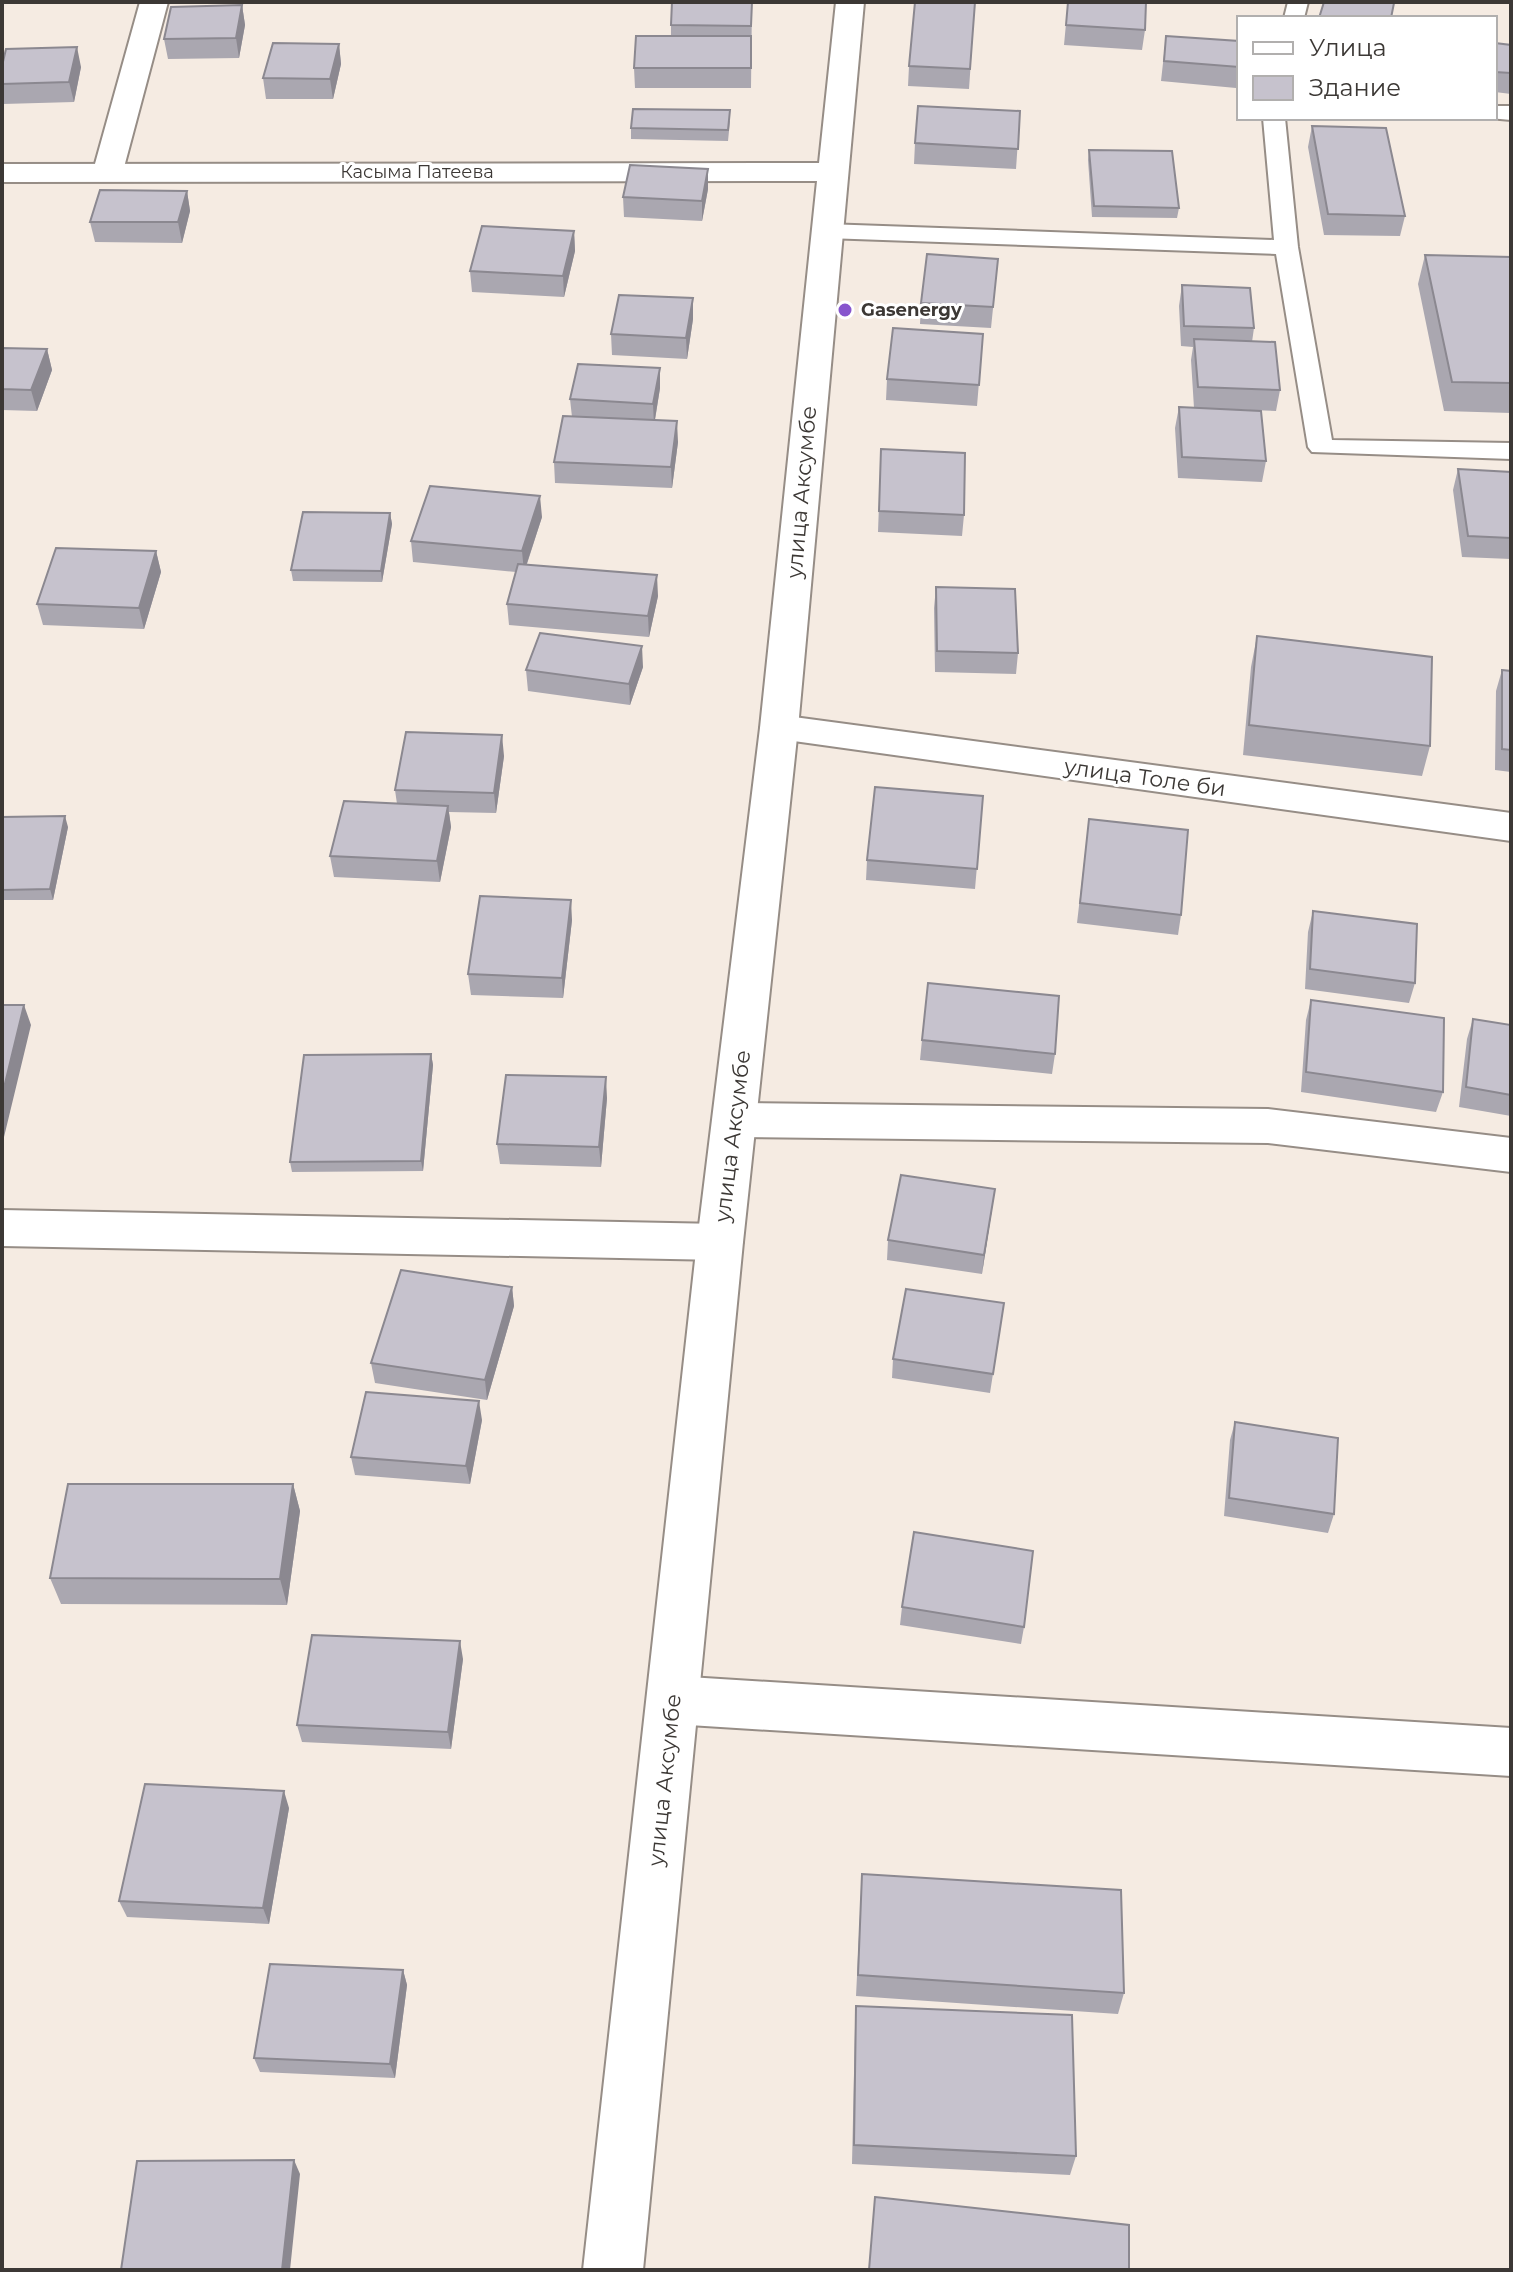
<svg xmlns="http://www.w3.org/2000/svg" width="1513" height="2272" font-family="Montserrat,sans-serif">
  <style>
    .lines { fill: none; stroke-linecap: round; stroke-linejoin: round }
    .service-casing { stroke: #968d86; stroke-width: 4 }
    .minor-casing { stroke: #968d86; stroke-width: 4 }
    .secondary-casing { stroke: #968d86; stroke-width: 4 }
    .service { fill: #fff; fill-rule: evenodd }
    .minor { fill: #fff; fill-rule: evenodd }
    .secondary { fill: #fff; fill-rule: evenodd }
    .wall { fill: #aaa7b0 }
    .shaded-wall { fill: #8b8890 }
    .building { fill: #c6c2cd; stroke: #8b8890; stroke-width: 2 }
    .poi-dot { fill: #8755cd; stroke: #fff; stroke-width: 3 }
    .labels { text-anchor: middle; stroke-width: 6; stroke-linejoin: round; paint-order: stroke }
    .far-street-label { font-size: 18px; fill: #3c3835; stroke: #fff }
    .far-poi-label { font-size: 18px; font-weight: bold; fill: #3c3835; stroke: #fff; text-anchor: start }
    .street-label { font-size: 22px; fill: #3c3835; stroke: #fff }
  </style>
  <rect width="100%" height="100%" fill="#f5ebe2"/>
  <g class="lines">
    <g class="service-casing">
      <path id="service" d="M1288,2h20l-4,16h-20z
        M1495,106h16v14l-22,-2h6z
        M1263,118h22l13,129 34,193 179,3v16l-199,-7 -4,-5 -32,-193 -450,-16 -8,-2 -3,-5 3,-5 8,-2 448,16z"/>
    </g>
    <g class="minor-casing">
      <path id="minor" d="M140,2h28l-45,169 -4,7 -11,2 -11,-2 -4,-7z
        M779,715l732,98v28l-746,-104 -5,-9 5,-9z
        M735,1103l533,6 243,29v34l-243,-29 -533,-6 -15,-5 -7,-12 7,-12z
        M2,1210l718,14 16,5 7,13 -7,13 -16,5 -718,-14z
        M673,1676l838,52v48l-838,-52 -18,-7 -8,-17 8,-17z"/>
    </g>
    <g class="secondary-casing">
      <path id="secondary" d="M836,2h28l-66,726 -55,514 -100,1028h-60l114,-1028 63,-514 57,-547 -815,1v-18l817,-1z"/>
    </g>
    <use href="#service" class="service"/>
    <use href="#minor" class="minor"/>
    <use href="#secondary" class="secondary"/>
  </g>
  <path class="wall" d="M752,2l-1,86h-116l-1,-20 37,-32v-11z
    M975,2l-6,87 -61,-3 1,-20z
    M1068,2l77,28 -3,20 -78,-5z
    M242,5l3,20 -6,33 -71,1 -4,-20z
    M1166,36l73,31 -3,21 -75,-7z
    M1495,43l16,2v49l-16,-2z
    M339,44l2,20 -8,35h-67l-3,-21z
    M2,66l79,1 -7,35 -71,2z
    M1020,111l-4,58 -102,-5 1,-21z
    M730,121l-2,20 -97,-2v-11z
    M1312,126l93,90 -5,20 -76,-1 -16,-88z
    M1089,150l90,58 -2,10 -85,-1 -4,-57z
    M708,169v20l-6,32 -78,-4 -1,-20z
    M187,191l3,20 -8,32 -87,-1 -5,-20z
    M574,231l1,20 -11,46 -92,-5 -2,-21z
    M1425,255l86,2v156l-67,-2 -26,-127z
    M998,259l-7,69 -71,-4 1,-21z
    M1182,285l72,43 -2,14 28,48 -4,21 -82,-3 -3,-48 2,-13 -12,-1 -2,-40z
    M693,319l-6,40 -75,-4 -1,-21z
    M983,334l-6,72 -91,-6 1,-21z
    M2,348l45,1 5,21 -15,41 -35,-1z
    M660,368v20l-5,32 23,22 -6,46 -117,-5 -1,-21 18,-45 -2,-18z
    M1179,407l87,54 -4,21 -84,-4 -3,-50z
    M881,449l83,66 -2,21 -84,-4z
    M1458,469l53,3v87l-49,-2 -9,-67z
    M390,513l2,11 -10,58 -89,-1 -2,-11z
    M542,517l-15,47 131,32 -9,41 -140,-12 -2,-21 9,-32 -103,-10 -2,-21z
    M156,551l5,21 -17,57 -101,-4 -6,-21z
    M936,587l82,66 -2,21 -81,-2 -1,-64z
    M1257,636l173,110 -8,30 -179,-21 8,-88z
    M643,667l-13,38 -102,-14 -2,-21z
    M1502,670l9,1v101l-16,-2 1,-79z
    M504,756l-8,57 -47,-1 2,15 -11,55 -106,-5 -4,-21 67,-52 -2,-14z
    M983,796l-8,93 -109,-9 1,-20z
    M2,817l66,10 -15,73h-51z
    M1089,819l92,96 -3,20 -101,-12z
    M1313,911l102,72 -6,20 -104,-14 3,-57z
    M572,920l-9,78 -92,-3 -3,-21z
    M1311,1000l132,92 -7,20 -135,-20 5,-72z
    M1473,1019l38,6v91l-52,-9 8,-68z
    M922,1040l133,14 -3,20 -132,-14z
    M431,1054l2,11 -10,106 -131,1 -2,-10z
    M607,1098l-6,69 -101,-3 -3,-20z
    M992,1209l-10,65 -95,-14 1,-20z
    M512,1287l2,19 -27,94 -112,-17 -4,-20z
    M1004,1303l-14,90 -98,-15 1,-19z
    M482,1420l-12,64 -115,-9 -4,-18z
    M1235,1422l99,92 -6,19 -104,-17 6,-76z
    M293,1484l7,27 -13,94 -226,-1 -11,-26z
    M902,1607l122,20 -3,17 -121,-19z
    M463,1659l-12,90 -149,-7 -5,-17z
    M289,1808l-20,116 -142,-7 -8,-16z
    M862,1874l262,119 -6,21 -262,-18z
    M403,1970l4,15 -12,93 -135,-6 -6,-14z
    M856,2006l220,150 -6,19 -218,-11 3,-136z"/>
  <path class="shaded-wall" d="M242,5l3,20 -6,33 -3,-20z
    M339,44l2,20 -8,35 -3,-20z
    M77,47l4,20 -7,35 -5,-20z
    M708,169v20l-6,32v-20z
    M187,191l3,20 -8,32 -4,-21z
    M574,231l1,20 -11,46 -1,-21z
    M693,298v21l-6,40 -1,-21z
    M47,349l5,21 -15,41 -6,-21z
    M660,368v20l-6,37 -1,-21z
    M677,421l1,21 -6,46 -1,-21z
    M540,496l2,21 -18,55 -2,-21z
    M390,513l2,11 -10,58 -1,-11z
    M156,551l5,21 -17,57 -5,-21z
    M657,575l1,21 -9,41 -1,-21z
    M642,646l1,21 -13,38 -1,-21z
    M502,735l2,21 -8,57 -2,-20z
    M448,806l3,21 -11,55 -3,-21z
    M65,816l3,11 -15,73 -3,-11z
    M571,900l1,20 -9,78 -1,-20z
    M24,1005l7,20 -27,112 -2,-7v-34z
    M431,1054l2,11 -10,106 -2,-10z
    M606,1077l1,21 -6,69 -2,-20z
    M995,1189l-3,20 -10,65 2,-19z
    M512,1287l2,19 -27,94 -2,-20z
    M479,1401l3,19 -12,64 -4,-18z
    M293,1484l7,27 -13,94 -7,-26z
    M460,1641l3,18 -12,90 -3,-17z
    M284,1791l5,17 -20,116 -6,-16z
    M403,1970l4,15 -12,93 -5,-14z
    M294,2160l6,14 -10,96h-8z"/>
  <path class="building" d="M672,2h80l-1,24 -80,-1z
    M915,2h60l-5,67 -61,-3z
    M1068,2h78l-1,28 -79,-5z
    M1324,2h65l5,1 -3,15h-72z
    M242,5l-6,33 -72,1 7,-32z
    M636,36h115v32h-117z
    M1166,36l73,5v26l-75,-6z
    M273,43l66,1 -9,35 -67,-1z
    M1495,43l16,2v28l-16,-1z
    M77,47l-8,35 -67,2v-18l4,-17z
    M918,106l102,5 -2,38 -103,-6z
    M633,109l97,1 -2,20 -97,-2z
    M1312,126l74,2 19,88 -77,-2z
    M1089,150l83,1 7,57 -85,-2z
    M630,165l78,4 -6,32 -79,-4z
    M100,190l87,1 -9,31h-88z
    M482,226l92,5 -11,45 -93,-5z
    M927,254l71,5 -5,48 -72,-4z
    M1425,255l86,2v126l-59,-1z
    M1182,285l68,3 4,40 -70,-2z
    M619,295l74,3 -7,40 -75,-4z
    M893,328l90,6 -4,51 -92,-6z
    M1194,339l81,3 5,48 -82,-3z
    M2,348l45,1 -16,41 -29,-1z
    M578,364l82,4 -7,36 -83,-5z
    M1179,407l82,4 5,50 -84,-4z
    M563,416l114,5 -6,46 -117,-5z
    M881,449l84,4 -1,62 -85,-4z
    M1458,469l53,3v66l-43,-2z
    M430,486l110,10 -18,55 -111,-10z
    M303,512l87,1 -9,58 -90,-1z
    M56,548l100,3 -17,57 -102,-4z
    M518,564l139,11 -9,41 -141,-12z
    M936,587l79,2 3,64 -81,-2z
    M540,633l102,13 -13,38 -103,-14z
    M1257,636l175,21 -2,89 -181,-21z
    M1502,670l9,1v79l-9,-1z
    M406,732l96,3 -8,58 -99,-3z
    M875,787l108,9 -6,73 -110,-9z
    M344,801l104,5 -11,55 -107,-5z
    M65,816l-15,73 -48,1v-73z
    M1089,819l99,11 -7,85 -101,-12z
    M480,896l91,4 -9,78 -94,-4z
    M1313,911l104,13 -2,59 -105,-14z
    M928,983l131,13 -4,58 -133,-14z
    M1311,1000l133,18 -1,74 -137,-20z
    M2,1005h22l-22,91z
    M1473,1019l38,6v70l-45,-8z
    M431,1054l-10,107 -131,1 14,-107z
    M506,1075l100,2 -7,70 -102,-3z
    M901,1175l94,14 -11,66 -96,-15z
    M401,1270l111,17 -27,93 -114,-17z
    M906,1289l98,14 -11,71 -100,-15z
    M366,1392l113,9 -13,65 -115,-9z
    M1235,1422l103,16 -4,76 -105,-16z
    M68,1484h225l-13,95 -230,-1z
    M914,1532l119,19 -9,76 -122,-20z
    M312,1635l148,6 -12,91 -151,-7z
    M145,1784l139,7 -21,117 -144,-7z
    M862,1874l259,16 3,103 -266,-18z
    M270,1964l133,6 -13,94 -136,-6z
    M856,2006l216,9 4,141 -222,-11z
    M294,2160l-12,110h-161l16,-109z
    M875,2197l254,28v45h-260z"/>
  <circle class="poi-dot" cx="845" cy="310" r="8"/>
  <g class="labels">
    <g class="far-street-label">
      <text x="417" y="178">Касыма Патеева</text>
    </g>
    <g class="far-poi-label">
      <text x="861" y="316">Gasenergy</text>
    </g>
    <g class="street-label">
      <text transform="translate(801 492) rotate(-85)" y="8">улица Аксумбе</text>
      <text transform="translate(1145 777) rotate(8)" y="8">улица Толе би</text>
      <text transform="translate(732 1136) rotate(-83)" y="8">улица Аксумбе</text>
      <text transform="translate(664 1780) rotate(-84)" y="8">улица Аксумбе</text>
    </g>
  </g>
  <rect width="1513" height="2272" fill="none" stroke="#3c3835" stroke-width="8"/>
  <rect x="1237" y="16" width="260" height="104" fill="#ffffff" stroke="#b1afae" stroke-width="2"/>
  <rect x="1253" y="42" width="40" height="12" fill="#ffffff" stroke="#b1afae" stroke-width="2"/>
  <text x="1309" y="56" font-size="24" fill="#3c3835">Улица</text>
  <rect x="1253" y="76" width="40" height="24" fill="#c6c2cd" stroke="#b1afae" stroke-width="2"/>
  <text x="1309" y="96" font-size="24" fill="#3c3835">Здание</text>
</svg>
